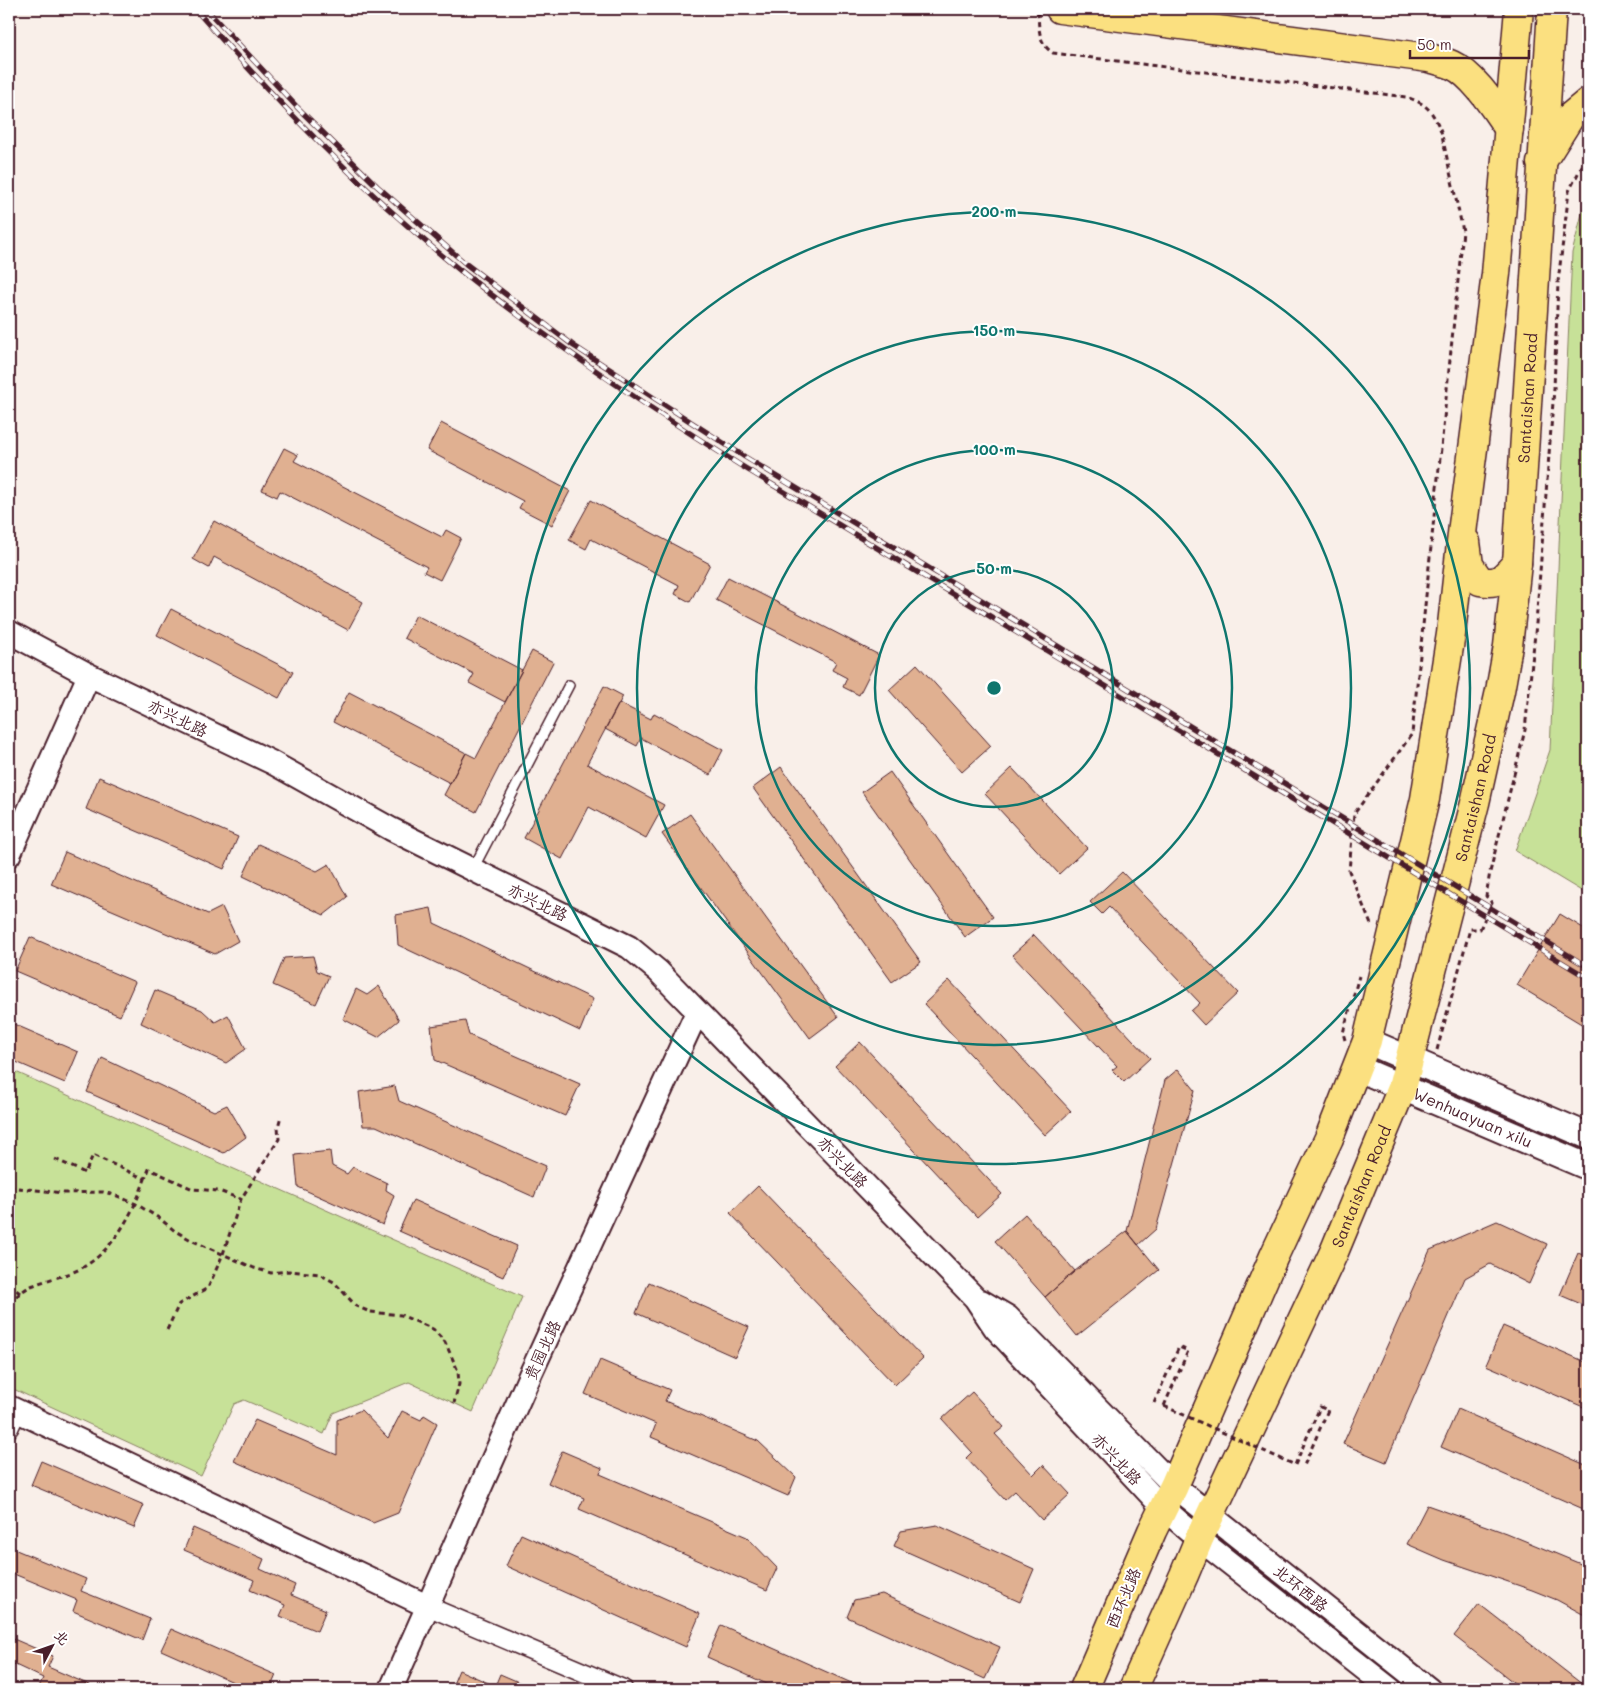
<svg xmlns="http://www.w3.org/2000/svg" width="1597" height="1698" font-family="Mali,'LXGW WenKai TC',sans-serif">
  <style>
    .green { fill: #c7e198; stroke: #888062 }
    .building { fill: #e0b091; stroke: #4a1f2b }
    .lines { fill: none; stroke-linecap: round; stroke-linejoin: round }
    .service-casing { stroke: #4a1f2b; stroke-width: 12 }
    .minor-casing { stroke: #4a1f2b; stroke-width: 21 }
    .tertiary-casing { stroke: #4a1f2b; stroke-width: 26 }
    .secondary-casing { stroke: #4a1f2b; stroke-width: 29 }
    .primary-casing { stroke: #4a1f2b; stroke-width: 31 }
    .motorway-casing { stroke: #4a1f2b; stroke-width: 31 }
    .path { stroke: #4a1f2b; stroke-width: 3; stroke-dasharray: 5 4; stroke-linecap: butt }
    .service { stroke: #fff; stroke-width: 9 }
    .minor { stroke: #fff; stroke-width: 18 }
    .tertiary { stroke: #fff; stroke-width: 22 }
    .secondary { stroke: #fff; stroke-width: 25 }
    .primary { stroke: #fbe080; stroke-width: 28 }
    .motorway { stroke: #fbe080; stroke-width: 28 }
    .rail-casing { stroke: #4a1f2b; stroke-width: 5.5 }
    .rail { stroke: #fff; stroke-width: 4; stroke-dasharray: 11; stroke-linecap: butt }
    .path-bridge { stroke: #4a1f2b; stroke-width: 3; stroke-dasharray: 5 4; stroke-linecap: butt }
    .ring { fill: none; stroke: #0f766e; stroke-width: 2.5 }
    .labels { text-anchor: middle; stroke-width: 4; stroke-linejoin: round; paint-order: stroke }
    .street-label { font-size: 16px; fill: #4a1f2b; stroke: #fff }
    .centre { fill: #0f766e; stroke: #fff; stroke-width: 2.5 }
    .ring-label { font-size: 15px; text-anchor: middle; font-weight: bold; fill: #0f766e; stroke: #fff; stroke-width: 4; stroke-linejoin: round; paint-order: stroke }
  </style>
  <rect width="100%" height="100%" fill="#f9efe9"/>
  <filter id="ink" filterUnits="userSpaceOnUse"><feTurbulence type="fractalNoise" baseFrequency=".02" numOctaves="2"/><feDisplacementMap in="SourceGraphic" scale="10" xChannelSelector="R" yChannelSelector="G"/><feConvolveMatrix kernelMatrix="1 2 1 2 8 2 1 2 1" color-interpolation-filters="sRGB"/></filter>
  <g filter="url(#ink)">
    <path class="green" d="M1588,190v705l-73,-44 35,-101 22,-497z
      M9,1069l513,228 -49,115 -64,-30 -76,31 -9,21 -80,-34 -10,4 -33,72 -192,-89z"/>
    <path class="building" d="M441,423l129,68 -18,34 -33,-17 4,-7 -96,-51z
      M284,448l14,7 -4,6 148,76 4,-7 15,8 -21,42 -16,-8 3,-5 -147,-76 -3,6 -15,-7z
      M591,500l119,64 -20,38 -15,-8 4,-9 -88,-46 -5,10 -17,-9z
      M214,521l149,81 -15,28 -134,-73 -5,11 -16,-9z
      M728,577l151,78 -20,40 -16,-8 4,-9 -15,-8 4,-8 -120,-62z
      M171,609l122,63 -14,26 -122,-63z
      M416,615l106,55 -17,32 -36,-19 5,-9 -70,-36z
      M532,651l21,11 -77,150 -32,-17 22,-42 10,5z
      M917,664l74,82 -29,26 -73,-82z
      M604,686l19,10 -36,68 77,41 -18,33 -57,-31 -27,52 -38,-21z
      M349,692l117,61 -16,30 -117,-61z
      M619,703l32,16 3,-6 69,37 -13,25 -69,-37 -4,8 -32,-17z
      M781,767l140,195 -29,20 -139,-194z
      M1012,768l75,80 -28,26 -74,-80z
      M890,772l103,145 -28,20 -103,-145z
      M99,777l139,60 -14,32 -138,-60z
      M690,814l148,203 -28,21 -148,-204z
      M258,844l59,27 12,-7 18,33 -23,18 -81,-39z
      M65,852l143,62 14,-7 16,34 -23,13 -164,-70z
      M1122,872l116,121 -34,32 -13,-14 9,-8 -91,-96 -7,7 -12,-12z
      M431,908l3,15 159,76 -13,32 -182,-86 -2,-30z
      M1560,914l28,17v97l-71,-43z
      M1034,935l116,123 -26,24 -12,-12 5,-4 -105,-111z
      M30,937l105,45 -15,34 -105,-45z
      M313,956l4,15 12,5 -13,28 -43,-19 11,-27z
      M949,980l122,131 -26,24 -121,-131z
      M379,986l20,34 -21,17 -35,-18 13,-30 11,6z
      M155,990l47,20 13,12 13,-7 18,34 -20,14 -85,-40z
      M465,1021l4,14 111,49 -15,32 -130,-56 -4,-34z
      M9,1022l69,30 -13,31 -56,-24z
      M860,1042l142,152 -25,23 -142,-151z
      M102,1058l112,53 13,-6 19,32 -22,16 -137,-61z
      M1178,1069l17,21 -39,139 -18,16 -11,-14 38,-151z
      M395,1086l4,15 147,65 -12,31 -158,-71h-13l-4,-34z
      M330,1151l2,15 15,8 6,-7 34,16 -1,7 8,5 -11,30 -85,-38 -3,-32z
      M758,1186l165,172 -28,27 -165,-172z
      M413,1200l104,46 -14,31 -104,-46z
      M1025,1214l50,57 -30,26 -50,-56z
      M1497,1221l50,23 -18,40 -39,-20 -25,14 -79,184 -43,-18 87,-194z
      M1127,1231l32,39 -82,66 -32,-39 30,-26z
      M1578,1253l10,4v50l-28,-12z
      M649,1282l100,45 -14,30 -99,-44z
      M1503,1326l85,37v46l-102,-44z
      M600,1360l70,30 -5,11 93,40 38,36 -8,19 -137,-59 5,-13 -71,-30z
      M972,1392l32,35 -9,7 38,41 10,-10 27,29 -28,26 -27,-29 -10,9 -39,-42 6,-6 -30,-33z
      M1458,1409l130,57v45l-147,-64z
      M361,1410l27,28 14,-27 19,9 3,-5 13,8 -39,90 -25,10 -139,-62 21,-41 82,35v-35z
      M562,1451l40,17 -2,6 147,63 30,31 -10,22 -188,-81 5,-11 -36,-15z
      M41,1461l103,44 -10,23 -103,-43z
      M1427,1505l79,28 82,34v50l-31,-17 -25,-10 -88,-30 -37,-16z
      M937,1525l97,44 -14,33 -126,-56 7,-15z
      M193,1528l71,31 -4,10 35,16 -4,10 35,15 -9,21 -37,-15 5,-11 -35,-15 4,-10 -70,-30z
      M521,1534l179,80 -14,33 -180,-81z
      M9,1547l77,32 -5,12 69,28 -8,21 -69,-29 4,-11 -68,-28z
      M882,1594l118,53 -15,32 -138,-62 7,-17z
      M1479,1604l108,84 -1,1h-64l-68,-53z
      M721,1625l144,64h-87l-71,-32z
      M171,1629l105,46 -6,14h-21l-88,-39z
      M9,1637l44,19 -5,11 51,22h-55l-5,-2 4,-9 -34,-16z
      M459,1670l36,16 5,-12 35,15h-84z"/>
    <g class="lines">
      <g class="service-casing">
        <path id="service" d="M473,869l96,-184"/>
      </g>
      <g class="minor-casing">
        <path id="minor" d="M9,1428l8,-17
          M427,1606l196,83"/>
      </g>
      <g class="tertiary-casing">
        <path id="tertiary" d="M9,632l80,43 182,87 120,67 238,118 29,24 317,327 20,30 167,179 37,32 191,150
          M9,855l80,-180
          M981,1301l27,16 166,169 255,203
          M9,1407l418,199
          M391,1689l140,-316 166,-361"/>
      </g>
      <g class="secondary-casing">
        <g id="secondary">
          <path d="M1367,1041l221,95"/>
          <path id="s1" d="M1357,1068l231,99"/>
        </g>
      </g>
      <g class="primary-casing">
        <g id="primary">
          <path d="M1466,542l3,23 11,16c21,4 23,-4 37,-18"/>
          <path d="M1084,1689l68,-158 22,-45 100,-230 55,-118 38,-97 58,-242 26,-165 12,-109 33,-251 23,-265"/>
          <path id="s2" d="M1133,1689l51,-114 15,-36 135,-287 68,-164 73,-285 25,-112 8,-45 9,-83 35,-554"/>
        </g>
      </g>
      <g class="motorway-casing">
        <path id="motorway" d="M1060,9l369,49c7,2 16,4 23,7 22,10 43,44 57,64
          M1541,163l29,-46 18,-15"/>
      </g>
      <path class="path" d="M1038,12c1,17 0,31 15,41l353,44c22,7 26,14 35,34l22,100 -51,503 -58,80 -5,57 23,56
        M1345,1040l-2,-7 16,-57
        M1437,1050l33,-121h10l12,-26 -6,-7 4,-24 35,-142 11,-106 18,-235 4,-107 11,-91 19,-37
        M55,1159l30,14 8,-18 52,24 4,-10 44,20 26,2 21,8
        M9,1187l54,6 40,-1 12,3 21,9 23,14 16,13 18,10 61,27 17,5 18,-2 30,3 15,8 22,24 14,6 31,3 32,14 12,13 13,29 1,13 -5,19
        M9,1285l11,8
        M9,1302c8,-6 16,-14 25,-17 12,-5 25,-8 37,-12 39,-15 61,-57 74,-94
        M167,1330l12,-26 29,-16 15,-34 18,-55 38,-60 -1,-12 3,-11
        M1154,1403l25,-56 9,4 -24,55
        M1295,1465l25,-58 8,3 -25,58"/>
      <use href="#service" class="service"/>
      <use href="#minor" class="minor"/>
      <use href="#tertiary" class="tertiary"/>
      <use href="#secondary" class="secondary"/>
      <use href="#primary" class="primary"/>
      <use href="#motorway" class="motorway"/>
      <g class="rail-casing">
        <path id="rail" d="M195,9c82,93 169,184 266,262 89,71 183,134 279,194l848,513
          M206,9l91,98 80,79 89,78 108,82 171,111 843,510"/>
      </g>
      <use href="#rail" class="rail"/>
      <path class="path-bridge" d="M1164,1406l131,59"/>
    </g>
  </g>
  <g class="ring">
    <circle cx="994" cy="688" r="119"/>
    <circle cx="994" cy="688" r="238"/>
    <circle cx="994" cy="688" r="357"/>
    <circle cx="994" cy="688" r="476"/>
  </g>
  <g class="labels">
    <g class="street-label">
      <text dy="6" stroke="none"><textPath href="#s2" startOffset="1362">Santaishan Road</textPath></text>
      <text transform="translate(178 718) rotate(26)" y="6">亦兴北路</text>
      <text dy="6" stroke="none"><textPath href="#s2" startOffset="958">Santaishan Road</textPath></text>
      <text transform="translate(538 902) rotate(26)" y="6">亦兴北路</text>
      <text dy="6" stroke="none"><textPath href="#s1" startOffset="126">Wenhuayuan xilu</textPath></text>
      <text transform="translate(843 1162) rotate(46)" y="6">亦兴北路</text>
      <text dy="6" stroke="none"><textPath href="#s2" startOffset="552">Santaishan Road</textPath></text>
      <text transform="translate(542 1350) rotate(-65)" y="6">贵园北路</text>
      <text transform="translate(1117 1459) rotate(47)" y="6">亦兴北路</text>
      <text transform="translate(1301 1588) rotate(39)" y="6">北环西路</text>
      <text transform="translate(1123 1598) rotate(-67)" y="6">西环北路</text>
    </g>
  </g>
  <circle cx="994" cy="688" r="8" class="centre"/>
  <g class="ring-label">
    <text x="994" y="217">200 m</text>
    <text x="994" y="336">150 m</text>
    <text x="994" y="455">100 m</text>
    <text x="994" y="574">50 m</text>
  </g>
  <rect width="1597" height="1698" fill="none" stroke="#fff" stroke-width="30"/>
  <rect x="15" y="15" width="1567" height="1668" fill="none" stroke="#4a1f2b" stroke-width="2" filter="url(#ink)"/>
  <g transform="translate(52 1646) rotate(49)" stroke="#ffffff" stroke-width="4" paint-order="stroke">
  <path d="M0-4L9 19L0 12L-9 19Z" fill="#4a1f2b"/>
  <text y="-8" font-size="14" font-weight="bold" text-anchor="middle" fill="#4a1f2b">北</text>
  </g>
  <path d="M1410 50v8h119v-8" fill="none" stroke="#4a1f2b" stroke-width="2.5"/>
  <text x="1417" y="50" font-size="15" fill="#4a1f2b" stroke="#ffffff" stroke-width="4" paint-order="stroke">50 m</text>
</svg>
